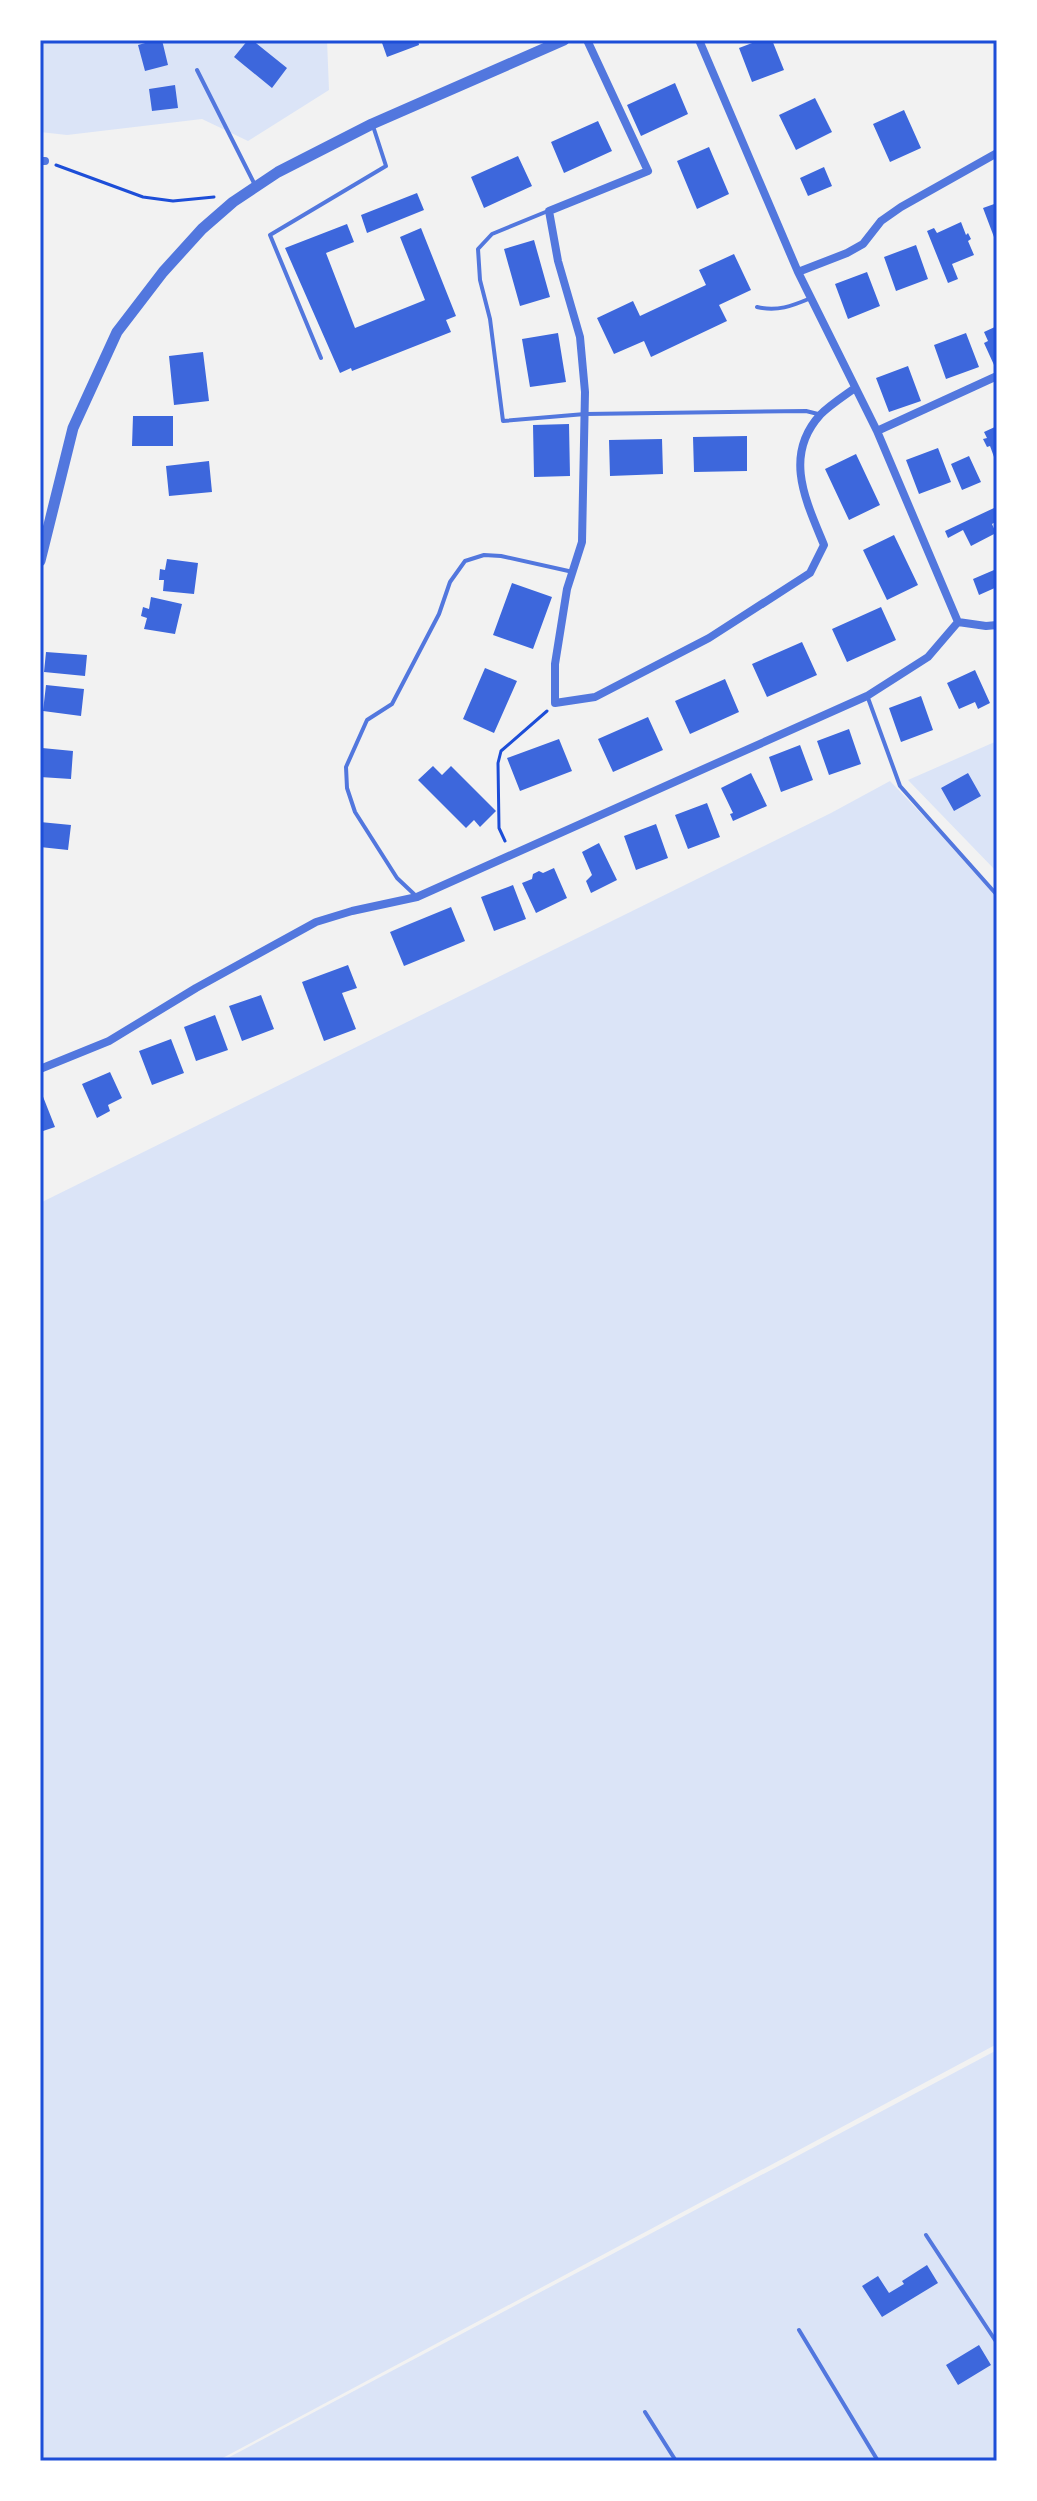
<svg xmlns="http://www.w3.org/2000/svg" width="1037" height="2501" font-family="'Roboto Condensed',sans-serif">
  <style>
    .green { fill: #dbe4f7 }
    .building { fill: #3d67dc }
    .lines { fill: none; stroke-linecap: round; stroke-linejoin: round }
    .path { stroke: #1d4ed8; stroke-width: 3 }
    .service { stroke: #5277de; stroke-width: 4 }
    .minor { stroke: #5277de; stroke-width: 8 }
    .tertiary { stroke: #5277de; stroke-width: 11 }
    .neatline { fill: none; stroke: #1d4ed8; stroke-width: 3 }
  </style>
  <rect width="100%" height="100%" fill="#f2f2f2"/>
  <path class="green" d="M40,40h287l2,50 -81,51 -46,-22 -135,16 -27,-3z
    M997,741v131l-89,-92z
    M890,781l107,112v1151l-780,417h-177v-1258l791,-390z
    M997,2050v411h-775z"/>
  <path class="building" d="M156,40h6l6,25 -23,6 -7,-26z
    M248,40h4l35,28 -15,20 -38,-31z
    M381,40h37l1,5 -32,12z
    M760,40h12l12,30 -32,12 -13,-34z
    M675,83l13,31 -47,22 -14,-31z
    M175,85l3,23 -26,3 -3,-22z
    M815,98l17,34 -36,18 -17,-35z
    M904,110l17,38 -31,14 -17,-38z
    M598,121l14,30 -48,22 -13,-31z
    M709,147l20,47 -32,15 -20,-48z
    M518,156l14,30 -48,22 -13,-31z
    M824,167l8,19 -24,10 -8,-18z
    M417,193l7,17 -57,23 -6,-18z
    M997,203v42l-14,-37z
    M961,222l5,13 2,-2 3,6 -3,2 6,14 -22,9 6,15 -10,4 -21,-52 7,-3 3,5z
    M347,224l7,18 -28,11 29,75 70,-28 -25,-63 21,-9 35,88 -10,4 5,12 -99,39 -1,-3 -11,5 -55,-125z
    M534,240l16,57 -30,9 -16,-57z
    M916,245l12,34 -32,12 -12,-34z
    M734,254l17,36 -32,15 8,16 -76,36 -7,-16 -30,13 -17,-36 36,-17 7,15 66,-31 -7,-15z
    M867,272l13,34 -32,13 -13,-35z
    M997,326v38l-3,1 -10,-22 4,-2 -4,-9z
    M558,333l8,49 -36,5 -8,-48z
    M966,333l13,34 -33,12 -12,-34z
    M203,352l6,49 -35,4 -5,-49z
    M908,366l13,35 -32,11 -13,-34z
    M133,416h40v30h-41z
    M569,424l1,52 -36,1 -1,-52z
    M997,426v30l-3,1 -4,-11 -3,1 -4,-8 4,-1 -3,-6z
    M747,436v35l-53,1 -1,-35z
    M662,439l1,35 -53,2 -1,-36z
    M938,448l13,34 -32,12 -13,-34z
    M856,454l24,51 -31,15 -24,-51z
    M969,456l12,26 -19,8 -11,-26z
    M209,461l3,31 -43,4 -3,-30z
    M994,508l3,13 -5,3 4,9 -25,13 -8,-16 -15,8 -3,-7z
    M894,535l24,50 -31,15 -24,-50z
    M167,559l31,4 -4,31 -31,-3 1,-11h-5l1,-11 5,1z
    M994,570l3,17 -18,8 -6,-16z
    M512,583l40,14 -19,52 -40,-14z
    M151,597l31,7 -7,30 -31,-5 3,-11 -6,-2 2,-9 6,2z
    M881,607l15,33 -49,22 -15,-33z
    M802,642l15,33 -50,22 -15,-33z
    M46,652l41,3 -2,21 -41,-4z
    M485,668l32,13 -23,52 -31,-14z
    M975,670l15,33 -12,6 -3,-7 -16,7 -12,-26z
    M725,679l14,33 -49,22 -15,-33z
    M46,685l38,4 -3,27 -38,-5z
    M921,696l12,34 -32,12 -12,-34z
    M648,717l15,33 -50,22 -15,-33z
    M849,729l12,35 -32,11 -12,-34z
    M559,739l13,32 -52,20 -13,-33z
    M800,745l13,35 -32,12 -12,-35z
    M42,748l31,3 -2,28 -31,-2z
    M433,766l9,9 9,-9 45,45 -16,16 -6,-7 -8,8 -48,-48z
    M751,773l16,33 -34,15 -3,-7 3,-1 -12,-25z
    M968,773l13,23 -27,15 -13,-23z
    M707,803l13,34 -32,12 -13,-34z
    M40,822l31,3 -3,25 -28,-3z
    M656,824l12,34 -32,12 -12,-34z
    M599,843l18,37 -26,13 -5,-12 6,-6 -10,-23z
    M554,868l13,30 -31,15 -14,-30 10,-4 1,-5 6,-3 4,2z
    M513,885l13,34 -32,12 -13,-34z
    M451,907l14,34 -61,25 -14,-34z
    M348,965l9,23 -15,5 14,36 -32,12 -22,-59z
    M261,995l13,34 -32,12 -13,-35z
    M215,1015l13,35 -32,11 -12,-34z
    M171,1039l13,34 -32,12 -13,-34z
    M110,1072l12,26 -14,7 2,6 -13,7 -15,-34z
    M40,1089l15,38 -15,5z
    M927,2265l11,18 -56,34 -20,-31 16,-10 11,17 15,-9 -2,-3z
    M979,2345l12,20 -33,20 -12,-20z"/>
  <g class="lines">
    <path class="path" d="M56,165l87,32 30,4 41,-4
      M505,841l-6,-13 -1,-65 3,-12 46,-40"/>
    <path class="service" d="M197,70l58,115
      M548,211l-56,23 -14,15 2,31 10,39 13,102 82,-7 221,-3 12,3
      M757,307c20,5 35,-1 54,-9
      M321,358l-51,-123 116,-69 -13,-40
      M868,698l32,88 97,109
      M415,895l-18,-17 -42,-66 -8,-24 -1,-21 21,-47 25,-16 47,-90 11,-32 15,-21 19,-6 17,1 72,16
      M926,2235l71,108
      M799,2330l79,131
      M645,2412l31,49"/>
    <path class="minor" d="M587,40l61,131 -99,40 9,50 22,76 5,55 -3,150 -15,47 -12,75v39l40,-6 114,-59 101,-65 14,-28c-18,-44 -41,-89 -4,-130 10,-10 24,-19 35,-27
      M699,40l99,232 79,159 81,191
      M40,161h5
      M798,272l49,-19 16,-9 18,-23 20,-14 96,-54
      M877,431l120,-55
      M40,1069l69,-28 87,-53 120,-66 36,-11 65,-14 450,-201 61,-39 30,-35 28,4 11,-1"/>
    <path class="tertiary" d="M40,561l33,-133 44,-96 46,-60 39,-43 31,-27 45,-30 94,-48 192,-84"/>
  </g>
  <rect width="1037" height="2501" fill="none" stroke="#ffffff" stroke-width="84"/>
  <rect x="42" y="42" width="953" height="2417" class="neatline"/>
</svg>
